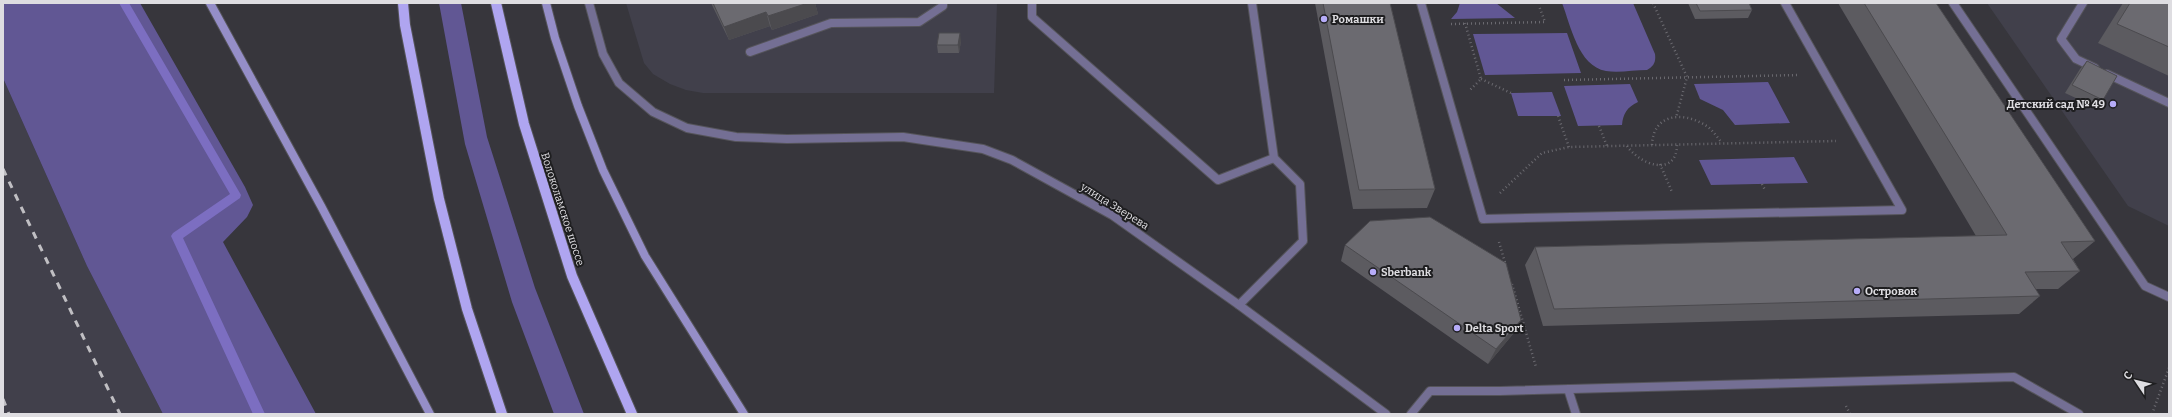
<svg xmlns="http://www.w3.org/2000/svg" width="2172" height="417" font-family="Bitter,serif">
  <style>
    .built { fill: #41404b }
    .green { fill: #615794 }
    .lines { fill: none; stroke-linecap: round; stroke-linejoin: round }
    .stream { fill: #7c6ec1; fill-rule: evenodd }
    .service-casing { stroke: #55545a; stroke-width: 10 }
    .minor-casing { stroke: #55545a; stroke-width: 10 }
    .secondary-casing { stroke: #55545a; stroke-width: 10 }
    .primary-casing { stroke: #55545a; stroke-width: 12 }
    .path { stroke: #6b6a70; stroke-width: 2.5; stroke-dasharray: 1 3; stroke-linecap: butt }
    .service { stroke: #746f94; stroke-width: 8 }
    .minor { stroke: #746f94; stroke-width: 8 }
    .secondary { stroke: #958ec8; stroke-width: 8 }
    .primary { stroke: #afa5f0; stroke-width: 10 }
    .rail { stroke: #c0bfc3; stroke-width: 3; stroke-dasharray: 7 7; stroke-linecap: butt }
    .wall { fill: #5c5b60 }
    .shaded-wall { fill: #4b4a4e }
    .building { fill: #6b6a70; stroke: #4b4a4e }
    .poi-dot { fill: #b6acf8; stroke: #1e1e20; stroke-width: 1.5 }
    .labels { text-anchor: middle; stroke-width: 4; stroke-linejoin: round; paint-order: stroke }
    .poi-label { font-size: 11px; font-weight: bold; fill: #dedde1; stroke: #1e1e20; text-anchor: start }
    .street-label { font-size: 11px; fill: #dedde1; stroke: #1e1e20 }
  </style>
  <rect width="100%" height="100%" fill="#37363c"/>
  <path class="built" d="M626,3h371l-3,90h-291l-17,-3 -16,-6 -17,-10 -9,-11z
    M1987,3h182v223l-41,-20z
    M3,78l84,188 76,148h-160z"/>
  <path class="green" d="M3,3h137l105,184 8,18 -6,12 -24,25 93,172h-153l-76,-148 -84,-188z
    M439,3h22l26,134 48,151 49,126h-30l-42,-112 -47,-158z
    M1460,3h36l19,15 -64,1 6,-7z
    M1562,3h71l22,51c1,8 -1,12 -8,16 -13,0 -28,3 -41,1 -28,-5 -35,-45 -44,-68z
    M1567,33l14,40 -96,2 -12,-41z
    M1768,82l22,41 -55,2 -12,-15 -23,-11 -6,-15z
    M1630,84l8,18c-11,5 -15,12 -16,23l-44,1 -14,-40z
    M1552,92l9,24h-43l-7,-23z
    M1794,157l14,26 -97,2 -12,-25z"/>
  <g class="lines">
    <path class="stream" d="M119,3h10l112,192 -1,3 -57,40 82,176h-12l-82,-178 2,-3 57,-39z"/>
    <g class="service-casing">
      <path id="service" d="M1032,3v14l186,163 56,-22 26,26 3,57 -64,64
        M1252,3l22,155
        M1421,3l62,216 419,-9 -117,-207
        M1953,3l192,283 24,11
        M2083,3l-22,36 15,20 19,9
        M750,52l81,-29 88,-1 24,-16v-3
        M2107,74l62,29
        M1568,389l8,25
        M1411,414l19,-23h70l514,-14 65,37"/>
    </g>
    <g class="minor-casing">
      <path id="minor" d="M589,3l14,51 16,29 34,29 34,16 49,9 51,2 116,-2 80,12 29,11 100,55 127,90 147,109"/>
    </g>
    <g class="secondary-casing">
      <path id="secondary" d="M210,3l111,203 109,208
        M546,3l9,35 23,68 25,64 42,86 99,158"/>
    </g>
    <g class="primary-casing">
      <path id="primary" d="M403,3l2,22 34,174 28,110 35,105
        M496,3l28,121 48,152 60,138"/>
    </g>
    <path class="path" d="M1653,3l34,74 -11,41
      M1465,23l16,56 -11,11
      M1451,24l94,-2 -6,-16
      M1481,79l30,14
      M1564,80l235,-5
      M1558,116l11,31
      M1599,126l8,20
      M1652,145c1,-31 30,-34 53,-20 7,4 12,12 17,18
      M1627,146c13,19 50,32 50,-2
      M1660,164l12,28
      M1762,184l3,6
      M1500,193l42,-40 27,-6 267,-6
      M1499,242l7,24
      M1512,284l24,83
      M1846,406l4,8
      M2152,414l17,-46"/>
    <use href="#service" class="service"/>
    <use href="#minor" class="minor"/>
    <use href="#secondary" class="secondary"/>
    <use href="#primary" class="primary"/>
    <path class="rail" d="M3,169l117,245
      M3,399l6,15"/>
  </g>
  <path class="wall" d="M711,3h104l3,11 -46,16 -2,-4 -41,14z
    M1315,3h75l45,186 -8,19 -74,1z
    M1688,3h61l3,7 -4,8 -53,1z
    M1838,3h98l159,238 -22,18 7,12 -22,18h-23l5,7 -21,18 -476,12 -18,-61 10,-18 441,-11z
    M2123,3h46v73l-71,-33z
    M961,41l-2,12h-21l-1,-8z
    M2087,61l16,39 -8,7 -30,-14 15,-24z
    M1345,245l176,75 -8,14 -25,30 -147,-103z"/>
  <path class="shaded-wall" d="M808,3h7l3,11 -46,16 -4,-14z
    M766,12l4,14 -41,14 -5,-13z
    M960,33l1,8 -2,12 -1,-8z
    M1521,320l-8,14 -25,30 8,-15z"/>
  <path class="building" d="M713,3h95l-40,13 -2,-4 -42,15z
    M1323,3h67l45,186 -76,1z
    M1696,3h53l3,7 -52,1z
    M1864,3h72l159,238 -34,1 19,29 -55,1 15,24 -486,13 -19,-62 472,-12z
    M2130,3h39v44l-52,-23z
    M939,33h21l-2,12h-21z
    M2087,61l30,15 -14,24 -31,-15z
    M1430,217l76,46 15,57 -25,29 -151,-104 25,-24z"/>
  <g class="poi-dot">
    <circle cx="1324" cy="19" r="4"/>
    <circle cx="2113" cy="104" r="4"/>
    <circle cx="1373" cy="272" r="4"/>
    <circle cx="1857" cy="291" r="4"/>
    <circle cx="1457" cy="328" r="4"/>
  </g>
  <g class="labels">
    <g class="poi-label">
      <text x="1332" y="23">Ромашки</text>
      <text x="2105" y="108" text-anchor="end">Детский сад № 49</text>
      <text x="1381" y="276">Sberbank</text>
      <text x="1865" y="295">Островок</text>
      <text x="1465" y="332">Delta Sport</text>
    </g>
    <g class="street-label">
      <text transform="translate(1115 206) rotate(32)" y="4">улица Зверева</text>
      <text transform="translate(563 209) rotate(72)" y="4">Волоколамское шоссе</text>
    </g>
  </g>
  <rect width="2172" height="417" fill="none" stroke="#dedde1" stroke-width="8"/>
  <g transform="translate(2136 381) rotate(305)" stroke="#1e1e20" stroke-width="3" paint-order="stroke">
  <path d="M0-3L7 15L0 10L-7 15Z" fill="#dedde1"/>
  <text y="-6" font-size="11" font-weight="bold" text-anchor="middle" fill="#dedde1">С</text>
  </g>
</svg>
